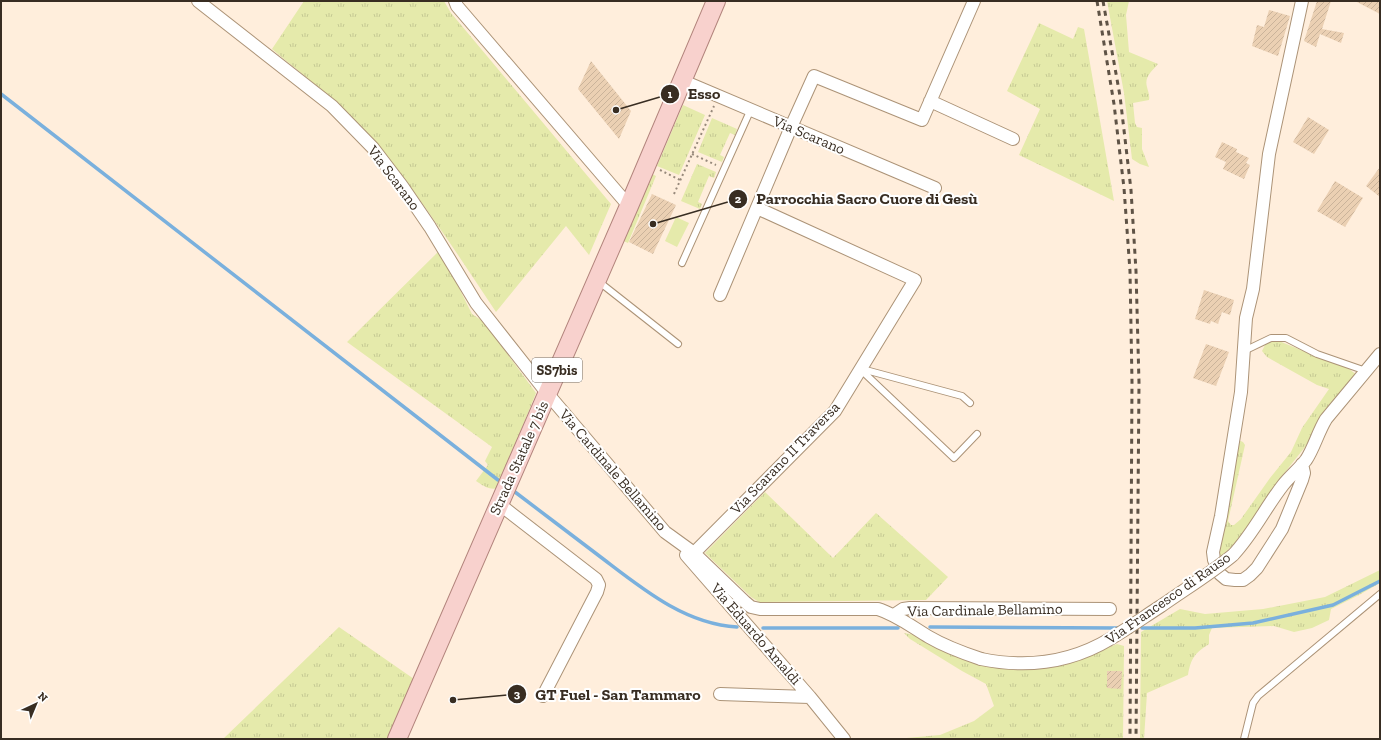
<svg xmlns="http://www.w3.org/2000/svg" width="1381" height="740" font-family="'Zilla Slab',serif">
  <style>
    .grass { fill: url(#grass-tufts) }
    .park { fill: #e5eaab }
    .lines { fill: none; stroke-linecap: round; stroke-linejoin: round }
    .stream { stroke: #7ab0dd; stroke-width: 3.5 }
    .building { fill: url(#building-hatch) }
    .service-casing { stroke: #ac9377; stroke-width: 8 }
    .minor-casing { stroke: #ac9377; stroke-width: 14 }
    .primary-casing { stroke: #b2847c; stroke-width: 20 }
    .path { stroke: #97897b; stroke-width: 2; stroke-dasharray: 2 3; stroke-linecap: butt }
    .service { stroke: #fff; stroke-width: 6 }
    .minor { stroke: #fff; stroke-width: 12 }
    .primary { stroke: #f8d1cd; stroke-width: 18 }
    .rail { stroke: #5f5346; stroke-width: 3; stroke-dasharray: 5 5; stroke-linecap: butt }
    .minor-bridge-casing { stroke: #ac9377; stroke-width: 14; stroke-linecap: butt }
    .minor-bridge { stroke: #fff; stroke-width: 12 }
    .labels { text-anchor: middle; stroke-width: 4; stroke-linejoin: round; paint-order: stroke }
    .shield { fill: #fff; stroke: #746c64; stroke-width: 1 }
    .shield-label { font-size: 14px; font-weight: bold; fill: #382d22 }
    .street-label { font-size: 15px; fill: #382d22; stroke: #fff }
    .leader { fill: none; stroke: #382d22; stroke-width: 1.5 }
    .callout-dot { fill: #382d22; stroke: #fff; stroke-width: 1.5 }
    .mark-label { font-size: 12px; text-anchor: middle; font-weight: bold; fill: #fff }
    .callout-label { font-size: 16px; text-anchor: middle; font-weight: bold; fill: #382d22; stroke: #fff; stroke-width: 4; stroke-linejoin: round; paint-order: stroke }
  </style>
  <defs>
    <pattern id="grass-tufts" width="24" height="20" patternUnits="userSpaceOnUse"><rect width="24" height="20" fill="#e5eaab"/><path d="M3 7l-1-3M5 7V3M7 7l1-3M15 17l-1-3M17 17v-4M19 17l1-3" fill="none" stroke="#c5c993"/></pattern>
    <pattern id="building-hatch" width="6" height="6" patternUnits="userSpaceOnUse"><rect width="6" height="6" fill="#ebd0b3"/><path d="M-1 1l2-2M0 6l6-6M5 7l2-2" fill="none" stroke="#cab39a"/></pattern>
  </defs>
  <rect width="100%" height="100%" fill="#ffeedc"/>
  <path class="grass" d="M304,1h140l7,12 160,191 -22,51 -23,-29 -70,86c-40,-60 -79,-121 -127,-176 -28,-33 -64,-59 -97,-87z
    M1107,1h22l-3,14 3,37 29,12c-6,7 -14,13 -11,23 1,5 3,8 2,13l-16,3 2,20 2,4 5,1v21l7,18 -9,-3 -8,-5 -8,-66z
    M1039,23l34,16 5,-12 6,2 30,172 -95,-46 21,-46 -33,-18z
    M683,105l22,10 -26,60 -22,-9z
    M712,118l25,11 -2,6 -5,-2 -10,22 4,2 -2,5 -24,-10z
    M697,164l19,8 -2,6 -5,-2 -11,26 4,2 -2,5 -19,-8z
    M650,173l6,3 -28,67 -7,-3z
    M440,250l32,64 12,8 52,71 -38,95c-8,3 -16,-3 -22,-7l12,-16 -3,-4 7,-14 -145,-105z
    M1270,341h9l39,16 30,11 10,8 -40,50 -13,21 -23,29 -43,64 -19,17 -3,-5 19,-113 7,3 2,3 -17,76 3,4h3l7,-6 29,-41 21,-26 11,-24 27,-39 -12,-4 -50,-28 -5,-6 4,-8z
    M765,492l68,66 43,-45 72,64 -22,23 -167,2 -8,-5 -46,-44z
    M1380,570v13l-21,12 -28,14 -2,11 -17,8 -18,4 -20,-6 -62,2 -3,7v9c-14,9 -18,14 -21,31l-41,18 -3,46h-4l1,-107 39,-23 25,5 58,-5 62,-12z
    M339,627l75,52 -24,60h-167z
    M904,633l12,2 93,33 24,1 23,-3 22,-6 39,-16 7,2 -1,93h-228l45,-4 34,-14 20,-15 -8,-22 -24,-13 -52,-32z"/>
  <path class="park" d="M676,217l13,6 -12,24 -12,-6z"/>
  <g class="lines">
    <path class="stream" d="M1,94l497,386
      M515,492c28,21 55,42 83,63 41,31 85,69 139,72
      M930,627l188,1
      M763,628h135
      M1142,628h53l58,-5 80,-18 47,-24"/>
  </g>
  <path class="building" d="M1317,1h14l-9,28 22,4 -3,10 -21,-9 -4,13 -12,-6z
    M1355,1h25v13z
    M1269,10l21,6 -12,40 -26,-10 5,-21 7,2z
    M591,61l40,50 -12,28 -41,-50z
    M1308,117l21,13 -15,24 -21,-12z
    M1222,142l15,7 -1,3 13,6 -3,5 4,2 -6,14 -21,-10 3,-7 -11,-5z
    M1380,167v30l-14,-11z
    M1335,181l28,17 -18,29 -28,-16z
    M652,194l24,11 -23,49 -24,-12z
    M1204,290l30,10 -4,15 -8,-3 -4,12 -7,-3 -1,3 -15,-5z
    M1206,344l23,8 -13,34 -23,-8z
    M1107,671h15l-1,18 -14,-1z"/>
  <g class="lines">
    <g class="service-casing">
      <path id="service" d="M682,263l69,-154
        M598,281l80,63
        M1244,351l27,-13h15l31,16 49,17
        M860,369l94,89 23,-24
        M862,369l100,27 8,7
        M1244,739l9,-36 5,-7 122,-102"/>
    </g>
    <g class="minor-casing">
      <path id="minor" d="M198,1l134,105 41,42 29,38 28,41 46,76 71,90 118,139 29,21 51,49 6,5 9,2h118c19,6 34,18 51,28 17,10 34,16 52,22
        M455,1l2,5 172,200
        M1302,1l-33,153 -16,135 -7,29 -5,74 -20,124 -8,36 1,8 6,14 6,5 9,1h8l7,-5 7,-7 25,-39 20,-49 2,-7 -2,-9
        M683,81l252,107
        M930,101l83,38
        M720,295l71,-168 23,-51 108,44 52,-119
        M499,504l97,75 3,6 -2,7 -54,104
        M694,553l141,-142 80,-131 -158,-72
        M686,555l124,142 34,42
        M1233,555c20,-21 32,-47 50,-70 7,-9 16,-16 23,-25 8,-12 12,-28 20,-41l54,-65
        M894,615l9,-6 7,-1 200,1
        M720,694l90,3"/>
    </g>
    <g class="primary-casing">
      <path id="primary" d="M397,739l232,-533 87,-205"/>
    </g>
    <path class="path" d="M692,154l24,11
      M660,170l20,10
      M674,194l40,-88"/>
    <use href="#service" class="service"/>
    <use href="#minor" class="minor"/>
    <use href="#primary" class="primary"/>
    <path class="rail" d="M1097,1l17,103 10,84 6,83 2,111 -2,357
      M1103,1l17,95 11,94 5,81 3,112 -3,356"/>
    <g class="minor-bridge-casing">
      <path id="minor-bridge" d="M981,659c44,9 89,4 129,-20 17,-10 34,-22 51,-33 24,-17 49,-32 72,-51"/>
    </g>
    <use href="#minor-bridge" class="minor-bridge"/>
  </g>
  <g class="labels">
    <rect class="shield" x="532" y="358" width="50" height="24" rx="3"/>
    <g class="shield-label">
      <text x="557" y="375">SS7bis</text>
    </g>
    <g class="street-label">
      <text transform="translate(809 135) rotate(23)" y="5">Via Scarano</text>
      <text transform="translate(394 178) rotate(53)" y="5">Via Scarano</text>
      <text transform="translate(519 458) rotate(-66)" y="5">Strada Statale 7 bis</text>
      <text transform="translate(785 458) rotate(-46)" y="5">Via Scarano II Traversa</text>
      <text transform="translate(613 470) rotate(49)" y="5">Via Cardinale Bellamino</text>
      <text transform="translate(1168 598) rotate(-35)" y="5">Via Francesco di Rauso</text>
      <text transform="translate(985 610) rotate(-1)" y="5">Via Cardinale Bellamino</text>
      <text transform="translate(756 634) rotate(49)" y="5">Via Eduardo Amaldi</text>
    </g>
  </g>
  <path class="leader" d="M616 110L670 94M653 224L738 199M453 700L517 694"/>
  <g class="callout-dot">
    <circle cx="616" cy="110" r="4"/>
    <circle cx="653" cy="224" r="4"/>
    <circle cx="453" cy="700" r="4"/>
    <circle cx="670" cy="94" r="10"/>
    <circle cx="738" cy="199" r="10"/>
    <circle cx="517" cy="694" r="10"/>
  </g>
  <g class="mark-label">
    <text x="670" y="98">1</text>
    <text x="738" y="203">2</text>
    <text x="517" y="698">3</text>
  </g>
  <g class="callout-label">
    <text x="704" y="99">Esso</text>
    <text x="867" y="204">Parrocchia Sacro Cuore di Gesù</text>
    <text x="618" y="700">GT Fuel - San Tammaro</text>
  </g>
  <rect width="1381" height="740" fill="none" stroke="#382d22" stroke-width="4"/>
  <g transform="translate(36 704) rotate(44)" stroke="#ffffff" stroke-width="3" paint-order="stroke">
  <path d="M0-3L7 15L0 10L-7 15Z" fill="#382d22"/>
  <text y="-6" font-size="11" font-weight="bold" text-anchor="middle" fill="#382d22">N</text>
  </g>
</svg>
